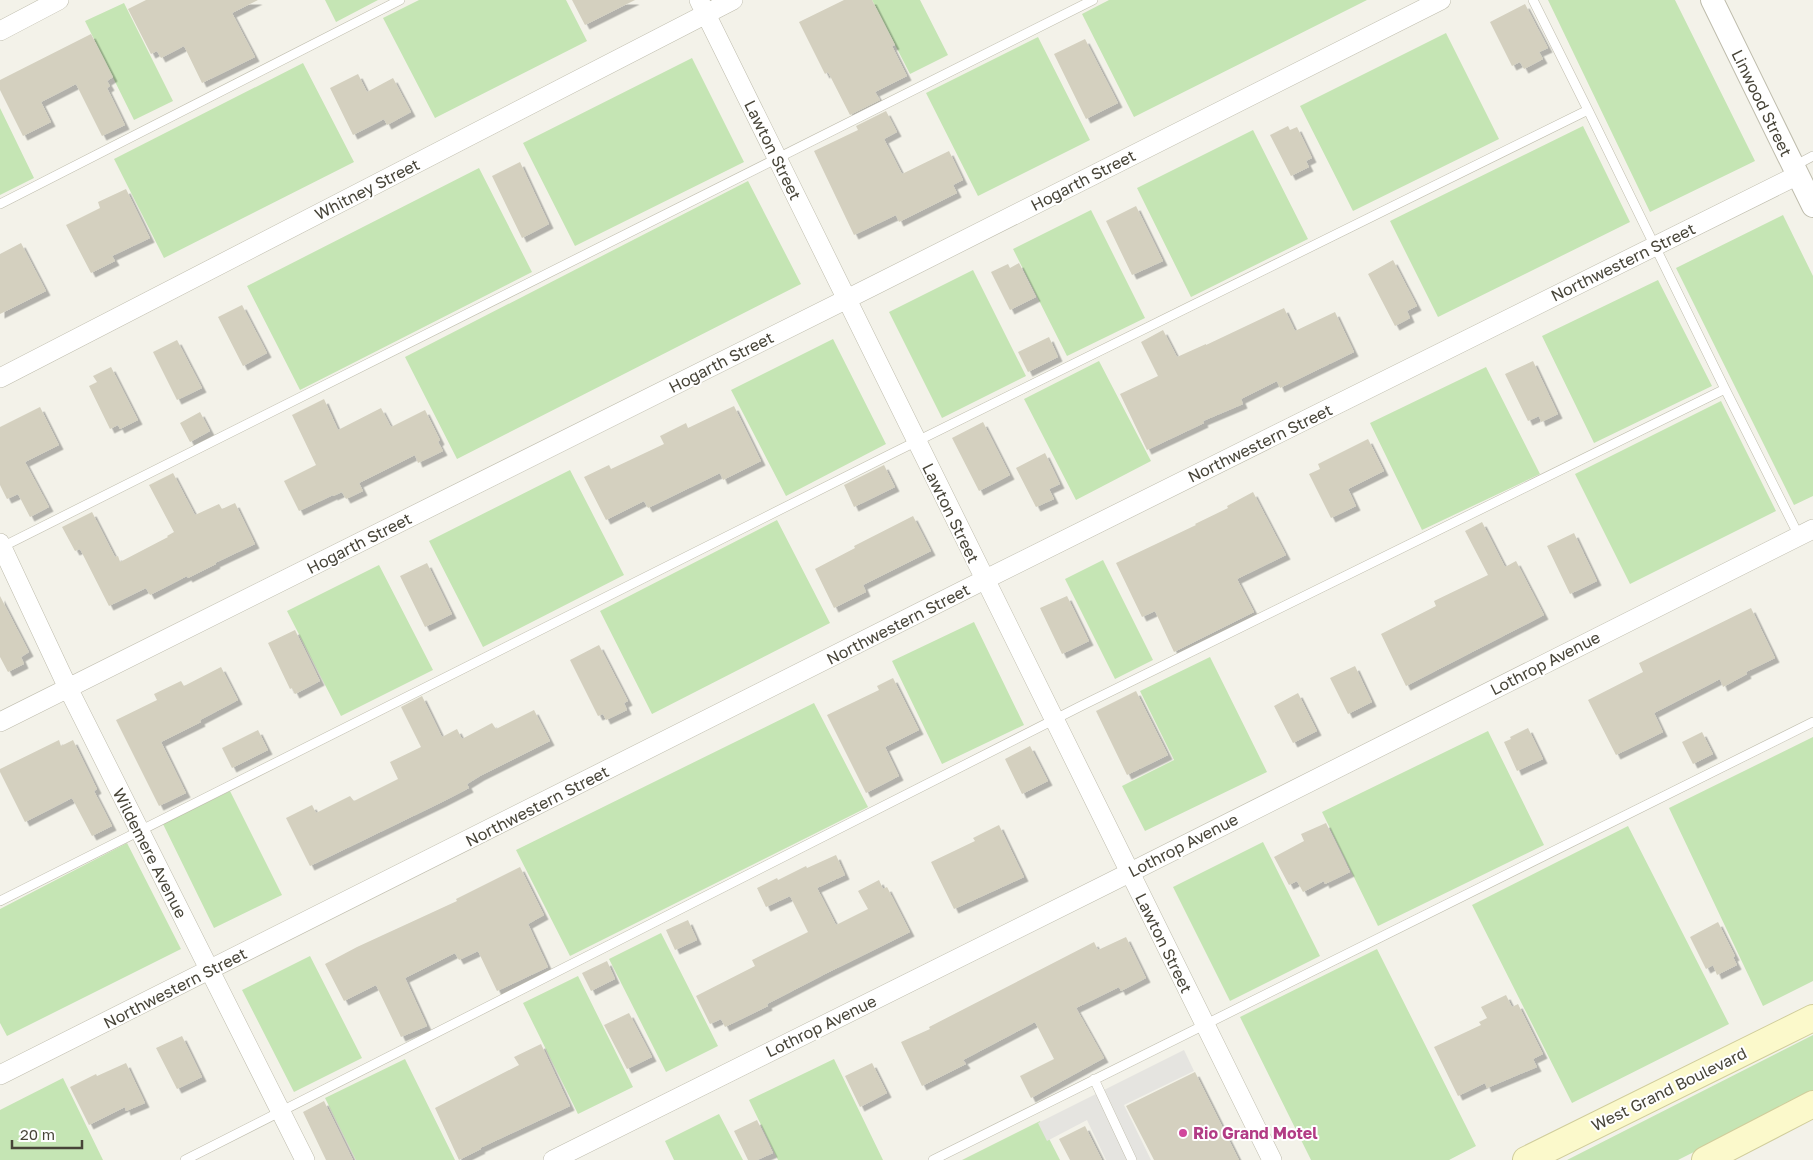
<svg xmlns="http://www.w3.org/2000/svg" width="1813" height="1160" font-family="'Golos Text',sans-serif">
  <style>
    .green { fill: #c5e5b4 }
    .parking { fill: #e5e4e0 }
    .building { fill: #d4d0bf; filter: url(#shadow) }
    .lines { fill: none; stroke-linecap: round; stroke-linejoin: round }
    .service-casing { stroke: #bebcac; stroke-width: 10 }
    .minor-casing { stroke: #bebcac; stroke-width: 20 }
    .tertiary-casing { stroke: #bebcac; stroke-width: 24 }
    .secondary-casing { stroke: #d0cd9b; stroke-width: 28 }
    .service { stroke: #fff; stroke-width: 9 }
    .minor { stroke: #fff; stroke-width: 19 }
    .tertiary { stroke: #fff; stroke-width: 22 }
    .secondary { stroke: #fbf9cb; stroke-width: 26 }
    .hotel-dot { fill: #d1479c; stroke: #fff; stroke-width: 2 }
    .labels { text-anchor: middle; stroke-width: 4; stroke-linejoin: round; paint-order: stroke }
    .street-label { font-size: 16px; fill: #474438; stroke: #fff }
    .hotel-label { font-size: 16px; font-weight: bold; fill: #b23c85; stroke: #fff; text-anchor: start }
  </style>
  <defs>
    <filter id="shadow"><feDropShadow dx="4.5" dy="4.5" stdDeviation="0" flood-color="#0004"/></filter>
  </defs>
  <rect width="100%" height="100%" fill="#f3f2e9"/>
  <path class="green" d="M325,0h53l-42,22z
    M419,0h147l21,41 -152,77 -52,-100z
    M872,0h48l28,55 -38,19z
    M1109,0h258l-233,117 -52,-103z
    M1548,0h127l80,161 -105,51z
    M124,3l49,98 -39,19 -49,-99z
    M1446,33l53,106 -146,72 -53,-105z
    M1038,37l52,103 -112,56 -52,-103z
    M692,58l52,104 -169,84 -52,-103z
    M303,63l51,99 -190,96 -50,-99z
    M0,108l34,70 -34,17z
    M1583,126l47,96 -192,95 -48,-96z
    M1253,130l55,109 -117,58 -54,-109z
    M479,168l53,104 -232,118 -53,-104z
    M748,181l53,103 -344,175 -52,-102z
    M1091,210l54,108 -78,38 -54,-107z
    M1783,215l30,61v220l-19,9 -118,-237z
    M973,270l53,106 -84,42 -53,-106z
    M1658,280l54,106 -118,57 -52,-107z
    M833,339l53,105 -100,52 -55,-106z
    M1099,361l52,100 -75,39 -52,-101z
    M1486,367l54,107 -118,56 -52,-107z
    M1721,401l55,110 -146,73 -55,-110z
    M570,470l54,105 -141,72 -54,-106z
    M777,520l53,103 -178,91 -52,-103z
    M1103,560l50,100 -38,19 -50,-100z
    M379,565l54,105 -92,46 -54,-105z
    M974,622l50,103 -82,39 -50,-103z
    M1210,657l57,115 -122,59 -23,-45 52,-26 -34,-69z
    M814,703l54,104 -298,149 -54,-106z
    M1488,731l56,114 -166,81 -56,-114z
    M1813,737v244l-50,25 -94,-198z
    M230,791l52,104 -68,33 -51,-104z
    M1628,826l101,198 -157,79 -100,-198z
    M1263,842l57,114 -90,45 -57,-114z
    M127,843l54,106 -174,87 -7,-13v-114z
    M661,933l57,113 -52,26 -57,-113z
    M1377,949l99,197 -27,14h-138l-71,-143z
    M310,956l52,102 -68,34 -52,-102z
    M578,976l55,111 -55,27 -55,-111z
    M1813,1035v57l-135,68h-111z
    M405,1059l50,101h-99l-31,-62z
    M834,1059l49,101h-105l-29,-60z
    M63,1078l40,82h-103v-50z
    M719,1114l24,46h-69l-9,-19z
    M1040,1121l20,39h-98z"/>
  <path class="parking" d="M1184,1050l10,21 -70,34 27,55h-45l-19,-40 -40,21 -9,-18z"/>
  <path class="building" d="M146,0h112l-26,13 23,44 -53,26 -18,-37 -23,12 -4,-7 -6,3 -23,-45z
    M572,0h63l-50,25z
    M844,0h28l23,45 -3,1 15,30 -32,16 5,8 -30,15 -22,-43 -3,2 -26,-52z
    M1525,4l23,44 -9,4 4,7 -19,10 -4,-7 -8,4 -22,-44z
    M91,34l22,43 -6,4 3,5 -3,2 18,37 -23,11 -26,-52 -35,18 10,20 -28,14 -23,-46v-10z
    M1085,39l33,64 -32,16 -32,-65z
    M358,74l9,18 26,-14 18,34 -24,13 -3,-6 -31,16 -23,-47z
    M886,111l11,21 -13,7 18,35 47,-23 14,29 -10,5 4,8 -58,29 -3,-7 -42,20 -40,-84 44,-21 -2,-4z
    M1288,126l2,4 7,-3 15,31 -6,3 3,6 -18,9 -21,-41z
    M520,162l29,62 -27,14 -30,-62z
    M126,189l24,49 -38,18 3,5 -24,12 -25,-48 34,-17 -2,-6z
    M1136,206l27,55 -31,14 -26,-54z
    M21,243l25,48 -46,23v-60z
    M1393,260l24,46 -10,5 3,7 -15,8 -27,-52z
    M1019,263l17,34 -26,13 -19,-38 17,-8 2,4z
    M242,305l25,48 -24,13 -25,-49z
    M1284,308l11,23 40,-19 19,40 -74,36 -3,-7 -36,18 2,5 -40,17 1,2 -57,27 -27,-56 38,-18 -17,-34 22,-12 14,27 29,-13v1z
    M1049,337l9,20 -30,15 -10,-20z
    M177,340l25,48 -25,12 -24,-48z
    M1533,361l25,53 -17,8 -2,-6 -11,5 -23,-47z
    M111,367l27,53 -18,9 -2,-4 -8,4 -21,-43 8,-4 -4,-6z
    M324,399l14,31 43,-22 10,19 34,-17 15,30 -2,2 5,9 -25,12 -3,-8 -56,28 4,8 -17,8 -4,-7 -9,4v-1l-34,16 -15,-30 32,-16 -24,-50z
    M734,406l27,55 -38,19 -3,-7 -72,35 -4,-7 -38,19 -22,-43 25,-12 2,4 53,-25 -4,-8 26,-13 2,5z
    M40,407l19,38 -34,17 24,45 -19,10 -12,-23 -11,5 -7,-14v-58z
    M200,412l10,19 -20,11 -10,-19z
    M983,422l27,53 -31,16 -27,-53z
    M1368,439l16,32 -36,18 8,17 -25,12 -22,-44 11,-5 -2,-5z
    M1045,453l15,31 -11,5 5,10 -18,8 -20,-39z
    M884,465l11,22 -41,20 -10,-22z
    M173,473l22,42 24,-11 3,5 13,-6 20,41 -40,19 1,1 -28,14 -1,-2 -37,19 -4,-7 -37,18 -29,-57 -5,2 -13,-24 30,-15 23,45 3,-1 2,6 48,-25 -1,-1 7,-4 -25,-47z
    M1253,492l33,63 -49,24 17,33 -80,40 -19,-41 -13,6 -26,-54 80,-38 -1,-1 33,-16 -1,-2z
    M913,516l18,35 -68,34 3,7 -32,16 -19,-39 40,-21 -1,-2z
    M1482,522l23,45 11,-6 28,54 -138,71 -25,-52 55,-28 -2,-5 54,-26 -23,-44z
    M1574,533l23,48 -27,13 -23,-48z
    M427,563l25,51 -27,13 -25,-51z
    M0,596l29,56 -8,5 3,7 -16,8 -8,-15z
    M1067,596l22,45 -27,13 -22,-46z
    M1751,608l24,50 -29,14 1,2 -24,13 -3,-8 -66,34 9,19 -47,23 -28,-55 55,-28 -4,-9z
    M295,630l25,51 -25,13 -3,-6 -2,1 -22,-46z
    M599,645l29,56 -4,2 3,7 -21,10 -3,-6 -5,2 -28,-56z
    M1355,666l17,36 -24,12 -18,-36z
    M221,667l17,33 -38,20 1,2 -40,20 25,51 -27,13 -43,-86 41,-20 -3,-6 27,-13 3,5z
    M893,678l26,52 -34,17 14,29 -33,17 -39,-78 52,-25 -2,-4z
    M1136,691l32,64 -41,20 -31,-64z
    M1298,693l19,38 -24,12 -19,-37z
    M422,696l20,41 15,-8 5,10 30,-16 4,6 38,-19 16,31 -70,35 -13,8 2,4 -27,14 -132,64 -24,-48 26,-13 4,8 34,-17 4,5 44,-22 -8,-17 31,-15 -20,-40z
    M1528,728l15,31 -26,12 -13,-29 7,-3 -1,-2z
    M258,730l10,20 -36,18 -10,-20z
    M1702,732l11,22 -20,10 -11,-22z
    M59,740l2,6 12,-6 24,49 -3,2 18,35 -20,10 -20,-38 -47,24 -25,-50v-3z
    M1030,746l18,35 -26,13 -17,-35z
    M1326,823l24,49 -25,12 -1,-3 -21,11 -6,-11 -8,4 -15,-28 30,-16 -3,-7z
    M999,825l25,52 -70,32 -23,-47 44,-21 -2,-3z
    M836,855l9,20 -28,13 19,37 32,-16 -10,-18 21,-11 4,9 4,-2 23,45 -85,42 -58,30 1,2 -43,21 -4,-8 -11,5 -14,-28 59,-30 -3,-6 56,-28 -18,-36 -24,11 -9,-19 20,-10 1,2 28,-14 1,2z
    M520,867l24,48 -16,9 20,43 -51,24 -19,-40 -19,9 -4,-7 -50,25 22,48 -26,11 -25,-52 -32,16 -19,-37 32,-17 100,-46 -1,-2z
    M688,920l9,20 -22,10 -9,-20z
    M1718,922l17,34 -2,1 4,8 -20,10 -4,-10 -7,4 -16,-32z
    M1126,937l20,41 -25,13 -2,-4 -43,21 28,50 -73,40 -11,-22 34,-17 -19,-37 -72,38 3,4 -44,22 -21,-44 29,-13 -1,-2 165,-85 4,8z
    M607,961l8,18 -24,12 -9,-18z
    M1506,995l6,12 6,-3 25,50 -10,5 4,8 -50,21 -2,-5 -27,13 -24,-49 47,-22 -2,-3 8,-4 -6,-11z
    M629,1013l23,44 -25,12 -23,-44z
    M182,1036l20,41 -25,12 -21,-41z
    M541,1044l29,62 -90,42 1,1 -22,11 -24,-52 84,-43 -5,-8z
    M126,1063l19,40 -19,8 -1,-4 -36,18 -19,-38 26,-13 1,2z
    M872,1063l15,30 -27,14 -15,-31z
    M1195,1072l44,88h-85l-28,-54z
    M324,1101l29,59h-27l-23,-48z
    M757,1120l16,33 -16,7h-9l-14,-29z
    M1085,1126l17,34h-32l-11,-21z"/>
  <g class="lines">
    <g class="service-casing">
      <path id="service" d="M1533,0l55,110
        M1794,166l19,-10
        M0,204l400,-204
        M0,548l1093,-548
        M0,901l895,-449 693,-342 137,279
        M1094,1079l38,81
        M185,1160l896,-454 644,-317 74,147
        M933,1160l880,-438"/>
    </g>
    <g class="minor-casing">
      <path id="minor" d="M699,0l573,1160
        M0,31l59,-31
        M0,378l733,-378
        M0,543l68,145 237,472
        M0,722l871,-435 570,-287
        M0,1075l984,-495 814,-405
        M553,1160l554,-276 706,-355"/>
    </g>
    <g class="tertiary-casing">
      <path id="tertiary" d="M1712,0l101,206"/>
    </g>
    <g class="secondary-casing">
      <path id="secondary" d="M1526,1160l287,-142
        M1705,1160l108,-56"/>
    </g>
    <use href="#service" class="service"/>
    <use href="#minor" class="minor"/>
    <use href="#tertiary" class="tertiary"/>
    <use href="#secondary" class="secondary"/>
  </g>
  <circle class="hotel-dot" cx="1183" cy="1133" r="5"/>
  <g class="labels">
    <g class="street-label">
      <text transform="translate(1762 103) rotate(64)" y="6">Linwood Street</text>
      <text transform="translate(773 150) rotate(64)" y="6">Lawton Street</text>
      <text transform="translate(1083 180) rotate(-27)" y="6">Hogarth Street</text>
      <text transform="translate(367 189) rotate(-27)" y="6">Whitney Street</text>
      <text transform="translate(1623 262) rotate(-26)" y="6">Northwestern Street</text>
      <text transform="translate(721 362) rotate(-27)" y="6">Hogarth Street</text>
      <text transform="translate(1260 443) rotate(-26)" y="6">Northwestern Street</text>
      <text transform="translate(951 513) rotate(64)" y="6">Lawton Street</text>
      <text transform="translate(359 543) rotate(-27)" y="6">Hogarth Street</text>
      <text transform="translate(898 624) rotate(-27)" y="6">Northwestern Street</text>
      <text transform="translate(1545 663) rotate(-27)" y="6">Lothrop Avenue</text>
      <text transform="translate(537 806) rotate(-27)" y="6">Northwestern Street</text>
      <text transform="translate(1183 845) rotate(-27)" y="6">Lothrop Avenue</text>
      <text transform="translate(150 853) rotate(63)" y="6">Wildemere Avenue</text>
      <text transform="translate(1164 943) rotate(64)" y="6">Lawton Street</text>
      <text transform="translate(175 988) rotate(-27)" y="6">Northwestern Street</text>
      <text transform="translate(821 1026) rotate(-26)" y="6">Lothrop Avenue</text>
      <text transform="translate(1669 1089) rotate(-26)" y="6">West Grand Boulevard</text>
    </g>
    <g class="hotel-label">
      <text x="1193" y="1139">Rio Grand Motel</text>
    </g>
  </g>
  <path d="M12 1140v8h70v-8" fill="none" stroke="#474438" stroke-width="2.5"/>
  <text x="20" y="1140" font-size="15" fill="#474438" stroke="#ffffff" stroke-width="4" paint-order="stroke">20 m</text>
</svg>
